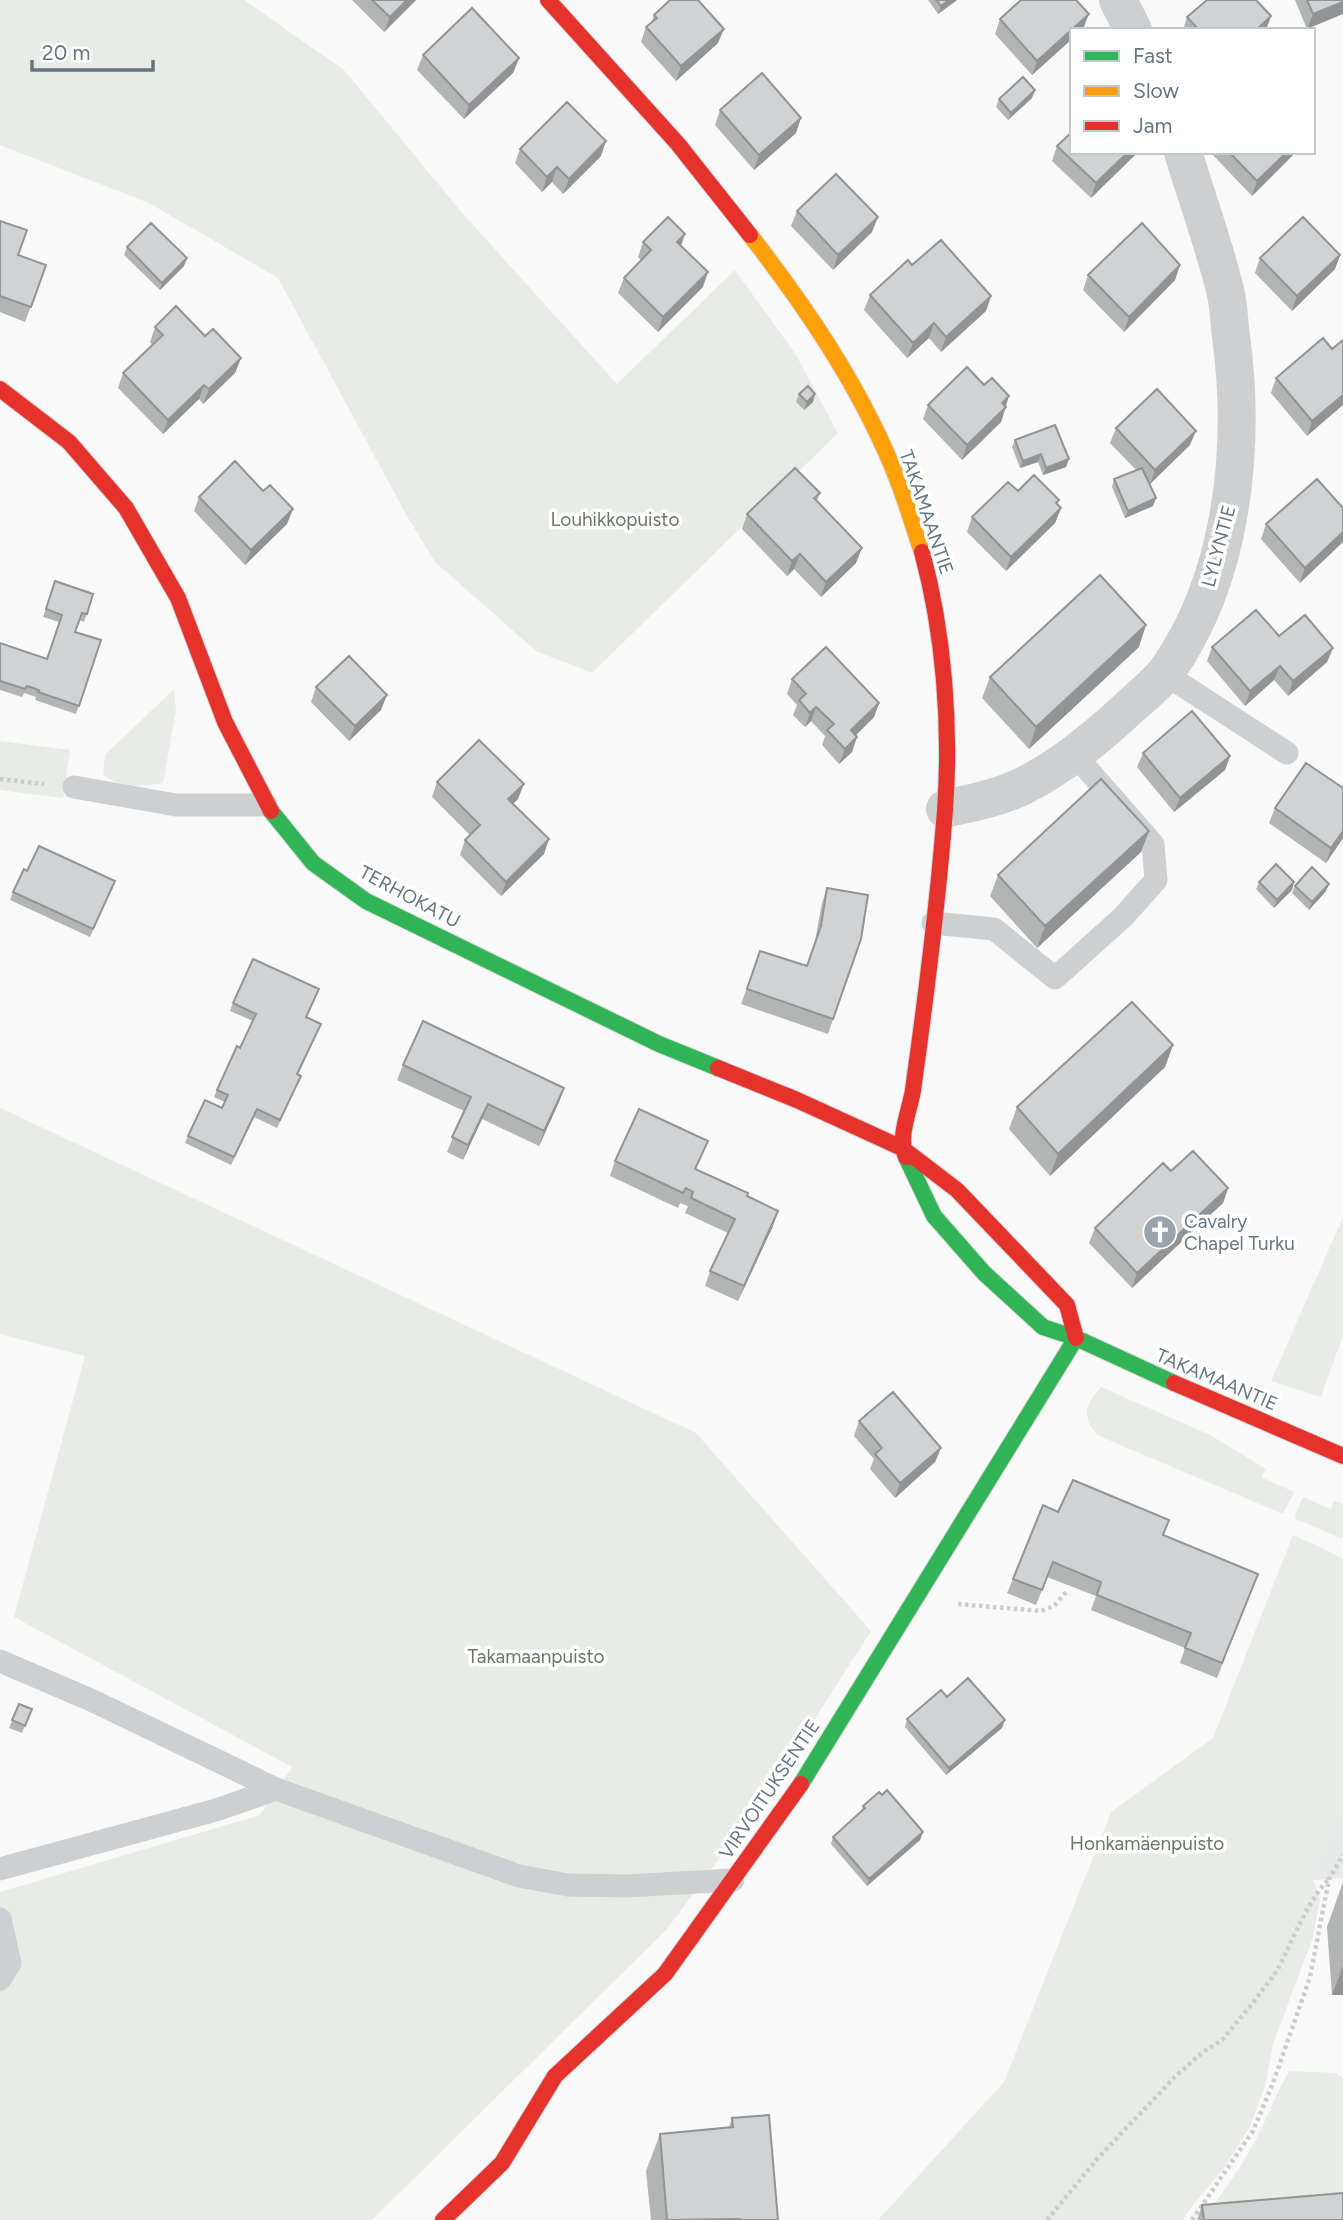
<svg xmlns="http://www.w3.org/2000/svg" width="1343" height="2220" font-family="Figtree,sans-serif">
  <style>
    .built { fill: #e8e9e9 }
    .green { fill: #e8ebe6 }
    .lines { fill: none; stroke-linecap: round; stroke-linejoin: round }
    .fast-casing { stroke: #d5d6d7; stroke-width: 18 }
    .slow-casing { stroke: #d5d6d7; stroke-width: 18 }
    .jam-casing { stroke: #d5d6d7; stroke-width: 18 }
    .path { stroke: #cbcccd; stroke-width: 4.5; stroke-dasharray: 3.5 3.5; stroke-linecap: butt }
    .lane { stroke: #cecfd0; stroke-width: 23 }
    .street { stroke: #cecfd0; stroke-width: 38 }
    .fast { stroke: #30b455; stroke-width: 16 }
    .slow { stroke: #ff9f0a; stroke-width: 16 }
    .jam { stroke: #e5322d; stroke-width: 16 }
    .wall { fill: #b3b5b5 }
    .shaded-wall { fill: #929394 }
    .building { fill: #d0d2d3; stroke: #929394; stroke-width: 2 }
    .labels { text-anchor: middle; stroke-width: 7; stroke-linejoin: round; paint-order: stroke }
    .street-label { font-size: 19px; fill: #657683; stroke: #fff }
    .park-label { font-size: 19px; fill: #687a64; stroke: #fff }
    .poi-label { font-size: 19px; fill: #657683; stroke: #fff; text-anchor: start }
  </style>
  <rect width="100%" height="100%" fill="#f9f9f9"/>
  <path class="built" d="M1343,1810v68l-30,2z"/>
  <path class="green" d="M0,0h244l100,70 119,144 154,170 118,-114 61,85 42,78 -246,240 -56,-22 -101,-89 -28,-46 -129,-238 -129,-75 -149,-58z
    M174,689l2,22 -13,72c-21,4 -41,5 -60,-8l2,-20z
    M0,741l70,9 -7,48 -63,-8z
    M0,1108l696,325 175,198 -109,170 -95,128 -295,291h-372v-328l260,-77 32,-48 -278,-150 71,-261 -85,-22z
    M1343,1217v118l-22,62 -50,-16z
    M1101,1387l109,48 56,34 -5,8 33,15 -11,22 -186,-79c-16,-19 -11,-31 4,-48z
    M1303,1497l28,12 3,-8 9,3v35l-47,-20 -1,-4z
    M1293,1535l50,23v252l-30,70 7,19 -7,38 -40,107 -7,39 -16,44 -26,41 -31,37 -10,15h-305l126,-138 107,-270 102,-74z
    M1290,2071l46,2 7,6v141h-142c22,-27 45,-59 60,-91 10,-19 16,-40 29,-58z"/>
  <g class="lines">
    <g class="fast-casing">
      <path id="fast" d="M271,811l42,52 53,38 293,143 59,24
        M906,1157l28,59 50,57 59,54 33,11 98,45
        M801,1784l275,-446"/>
    </g>
    <g class="slow-casing">
      <path id="slow" d="M750,235c55,71 107,147 142,231 12,28 20,57 30,86"/>
    </g>
    <g class="jam-casing">
      <path id="jam" d="M548,0l130,144 72,91
        M0,389l69,53 57,66 52,90 47,124 46,89
        M718,1068l79,32 105,48 55,42 110,115 9,33
        M906,1157c-9,-19 4,-47 7,-67 13,-93 25,-187 32,-280 6,-84 -1,-177 -23,-258
        M1174,1383l169,73
        M443,2220l59,-57 53,-87 110,-102 136,-190"/>
    </g>
    <path class="path" d="M0,779l44,5
      M958,1604l83,7 13,-5 13,-15
      M1047,2220l50,-61 78,-82 28,-25 19,-12 30,-36 25,-33 27,-56 15,-25 10,-11
      M1192,2220l61,-89 20,-48 37,-106 19,-98 14,-24"/>
    <path class="lane" d="M1165,674l122,79
      M74,787l102,18h90
      M933,923l61,6 61,49 68,-61 33,-37 -3,-36 -79,-90
      M0,1661l91,39 185,89 243,87 49,9 58,1 107,-6
      M0,1869l216,-59 60,-21
      M0,1919l10,44 -10,16"/>
    <path class="street" d="M1118,0l15,30
      M945,809c26,-6 53,-11 76,-22 41,-20 78,-51 111,-82 11,-10 25,-21 34,-33 67,-93 80,-225 65,-336 -2,-13 -2,-28 -5,-42 -11,-47 -29,-95 -43,-142"/>
    <use href="#fast" class="fast"/>
    <use href="#slow" class="slow"/>
    <use href="#jam" class="jam"/>
  </g>
  <path class="wall" d="M352,0h64l-32,32z
    M928,0h29l-19,14z
    M1295,0h48l-36,29z
    M654,15l64,28 -42,38 -35,-39 5,-15 5,-4z
    M1271,16l-5,14h-83l4,-13z
    M1000,19l83,10 -11,1v9l-40,36 -37,-41z
    M423,55l96,3 -6,15 -49,46 -47,-49z
    M1032,98l-24,22 -12,-13 3,-8z
    M720,110l76,23 -42,37 -39,-45z
    M1057,146l15,6h64l-1,3 -44,43 -39,-37z
    M520,149l81,7 -38,38 -11,-12 -10,10 -27,-29z
    M1210,152h84l-1,3 -41,41z
    M797,211l75,21 -39,38 -42,-44z
    M0,221l18,34 28,10 -21,57 -25,-10z
    M643,242l38,3 22,42 -45,45 -40,-39 6,-15 17,-18 -3,-3z
    M127,247l57,19 -24,24 -36,-35z
    M1340,255l-5,14 -43,42 -37,-38 5,-15z
    M1180,265l-5,15 -51,52 -41,-42 5,-15z
    M870,295l121,1 -5,15 -45,41 -12,-14 -22,20 -43,-48z
    M155,327l50,9 36,22 -6,15 -32,31 -4,-5 -36,35 -45,-46 5,-15 29,-28 -2,-3z
    M1343,340l-36,96 -36,-43 5,-15 56,-29z
    M799,394h16l-2,8 -9,8 -8,-8z
    M928,405l77,1 1,1 -5,15 -39,38 -39,-41z
    M1116,428l74,17 -40,39 6,14 -3,8 -28,12 -13,-31 2,-8 22,-9 -26,-27z
    M1015,440l51,27 -23,8 -5,-13 -18,6 -8,-21z
    M263,491l24,33 -42,41 -51,-54 5,-14z
    M1018,491l40,14 3,3 -6,15 -49,48 -39,-39 5,-15z
    M820,493l-3,8 39,62 -35,34 -27,-28 -7,7 -45,-47 5,-15z
    M1343,508l-43,75 -39,-44 5,-15z
    M55,581l38,13 -9,28 -5,-2 -4,12 26,8 -25,74 -41,-14 1,-3 -12,-4 -2,4 -22,-7v-47l47,16 12,-37 -16,-5z
    M1279,636l54,12 -6,14 -39,34 -14,-16 -29,26 -38,-45 5,-14z
    M1139,647l-110,102 -47,-51 8,-21z
    M792,679l87,24 -5,14 -18,18 -4,17 -13,12 -17,-19 3,-9 -14,-15 -6,6 -12,-12 4,-10 -10,-11z
    M316,687l65,23 -32,31 -38,-39z
    M1143,753l87,3 -5,14 -51,42 -37,-45z
    M437,782l81,17 -5,5 31,50 -43,42 -41,-41 5,-15 5,-5 -38,-38z
    M1275,808l68,30 -17,25 -57,-40z
    M1149,831l-8,21 -104,96 -47,-52 8,-21z
    M27,871l88,10 -25,56 -80,-37 3,-8z
    M1259,882h35l-2,8 -18,18 -18,-19z
    M1295,886l31,5 -17,19 -17,-17z
    M827,888l34,51 -33,95 -87,-30 19,-53 46,15 9,-25 7,-38z
    M319,989l-13,28 15,7 -23,51v8l-21,45 -23,-11 -23,48 -46,-22 3,-7 34,-28 3,-6 -11,-5 3,-7 23,-42 13,-27 -23,-10 3,-8z
    M1173,1045l-8,22 -115,109 -41,-47 8,-22z
    M403,1065l161,23 -5,14 -20,44 -57,-27 -19,41 -16,-8 17,-41 -67,-31z
    M708,1141l-12,28 51,27 26,30 -35,75 -33,-15 5,-15 18,-38 -43,-20 3,-7 -8,-3 -2,5 -68,-32 5,-15z
    M1171,1171l57,17 -5,15 -91,85 -43,-45 6,-15z
    M859,1421l82,27 -6,14 -40,36 -25,-29 4,-10 -20,-23z
    M1058,1512l200,62 -41,104 -37,-15 5,-15 -94,-38 5,-14 -49,-19 -11,28 -29,-12 6,-14z
    M947,1697l55,31 -56,47 -41,-48 2,-8z
    M19,1704l13,5 -10,24 -13,-5z
    M863,1806l60,26 -3,8 -53,46 -36,-42 2,-7 27,-24z
    M1343,1882v113h-11l-5,-68z
    M732,2118l46,102h-127l-5,-49 14,-37 69,-7z
    M1202,2205l141,15h-146z"/>
  <path class="shaded-wall" d="M407,0h9l-32,32 6,-15z
    M949,0h8l-19,14 3,-8z
    M1343,2v12l-36,15 6,-15z
    M1089,14l-6,15 -11,1v9l-40,36 5,-14z
    M1271,16l-5,14h-10z
    M724,29l-6,14 -42,38 5,-15z
    M519,58l-6,15 -49,46 5,-14z
    M1035,90l-3,8 -24,22 3,-7z
    M801,118l-5,15 -42,37 5,-15z
    M606,141l-5,15 -38,38 6,-15z
    M1128,152h8l-1,3 -44,43 5,-15z
    M1287,152h7l-1,3 -41,41 5,-15z
    M557,167l-5,15 -10,10 5,-15z
    M878,217l-6,15 -39,38 5,-15z
    M685,234l-5,15 -3,-7z
    M1340,255l-5,14 -43,42 5,-15z
    M187,258l-3,8 -24,24 2,-7z
    M1180,265l-5,15 -51,52 5,-15z
    M708,272l-5,15 -45,45 5,-15z
    M991,296l-5,15 -45,41 5,-15z
    M934,323l-5,15 -22,20 6,-15z
    M241,358l-6,15 -32,31 6,-15z
    M204,385l-5,14 -36,35 5,-14z
    M815,394l-2,8 -9,8 3,-8z
    M1343,395v10l-36,31 5,-15z
    M1009,396l-8,26 -39,38 5,-15 35,-42z
    M1196,431l-6,14 -40,39 5,-14z
    M1041,454l-3,8 -18,6 3,-7z
    M1069,459l-3,8 -23,8 3,-7z
    M1156,498l-3,8 -28,12 3,-7z
    M1061,508l-6,15 -49,48 5,-14z
    M293,509l-6,15 -42,41 6,-15z
    M1343,532v10l-43,41 5,-15z
    M862,548l-6,15 -35,34 5,-15z
    M800,554l-6,15 -7,7 5,-15z
    M1146,625l-7,22 -110,102 7,-22z
    M1333,648l-6,14 -39,34 5,-15z
    M1280,666l-6,14 -29,26 5,-15z
    M387,695l-6,15 -32,31 6,-15z
    M879,703l-5,14 -28,28 5,-15z
    M816,707l-5,14 -6,6 5,-14z
    M857,737l-5,15 -13,12 6,-15z
    M1230,756l-5,14 -51,42 6,-14z
    M524,784l-6,15 -15,14 5,-14z
    M1149,831l-8,21 -104,96 8,-22z
    M1343,831v7l-17,25 5,-15z
    M549,839l-5,15 -43,42 5,-14z
    M1294,882l-2,8 -18,18 3,-8z
    M1329,884l-3,7 -17,19 3,-8z
    M1173,1045l-8,22 -115,109 8,-22z
    M564,1088l-5,14 -20,44 5,-15z
    M488,1104l-6,15 -19,41 5,-15z
    M1228,1188l-5,15 -91,85 5,-15z
    M778,1211l-5,15 -35,75 6,-15z
    M941,1448l-6,14 -40,36 5,-15z
    M1005,1720l-3,8 -56,47 3,-7z
    M923,1832l-3,8 -53,46 2,-7z
    M1343,1966v29h-11z"/>
  <path class="building" d="M372,0h35l-17,17z
    M670,0h28l26,29 -43,37 -35,-39 11,-9 -3,-3z
    M936,0h13l-8,6z
    M1021,0h55l13,14 -52,47 -37,-42z
    M1207,0h49l15,16 -15,14h-57l-12,-13z
    M1307,0h36v2l-30,12z
    M472,8l47,50 -50,47 -46,-50z
    M762,73l39,45 -42,37 -39,-45z
    M1023,77l12,13 -24,23 -12,-14z
    M567,102l39,39 -37,38 -12,-12 -10,10 -27,-28z
    M1072,132v20h56l-32,31 -39,-37z
    M1229,152h58l-30,29z
    M836,174l42,43 -40,38 -41,-44z
    M668,217l17,17 -8,8 31,30 -45,45 -39,-39 27,-28 -8,-8z
    M1303,217l37,38 -43,41 -37,-38z
    M0,221l27,9 -9,25 28,10 -15,42 -31,-11z
    M151,223l36,35 -25,25 -35,-36z
    M1142,223l38,42 -51,52 -41,-42z
    M941,240l50,56 -45,41 -12,-14 -21,20 -43,-48 38,-35 4,5z
    M176,306l29,30 8,-7 28,29 -32,31 -5,-4 -36,35 -45,-47 40,-38 -8,-8z
    M1323,338l9,11 11,-9v55l-31,26 -36,-43z
    M967,367l17,18 8,-7 17,18 -7,7 4,4 -39,38 -39,-40z
    M808,386l7,8 -8,8 -8,-8z
    M1157,389l39,42 -41,39 -39,-42z
    M1055,425l14,34 -23,9 -5,-14 -18,7 -8,-21z
    M235,461l28,30 7,-6 23,24 -42,41 -52,-53z
    M795,468l25,25 -6,5 48,50 -36,34 -26,-28 -8,7 -45,-47z
    M1142,468l14,30 -28,13 -14,-32z
    M1034,475l25,25 -3,3 5,5 -50,49 -39,-40 36,-35 10,9z
    M1317,479l26,29v24l-38,36 -39,-44z
    M1100,575l46,50 -110,102 -46,-50z
    M55,581l38,13 -6,20 -5,-1 -7,19 26,8 -22,66 -41,-14 1,-2 -12,-4 -2,3 -25,-8v-38l47,16 15,-44 -16,-6z
    M1256,610l23,26 26,-21 28,33 -40,33 -13,-15 -30,25 -38,-44z
    M826,647l53,56 -28,27 6,7 -12,12 -18,-19 7,-6 -18,-17 -6,6 -11,-13 7,-6 -14,-15z
    M349,656l38,39 -32,31 -39,-39z
    M1192,711l38,45 -50,42 -37,-45z
    M479,740l45,44 -16,15 41,40 -43,43 -41,-42 15,-15 -43,-43z
    M1306,763l37,25v43l-12,17 -56,-40z
    M1101,779l48,52 -104,95 -47,-51z
    M39,846l76,35 -22,48 -80,-37 11,-23 3,2z
    M1276,864l18,18 -17,18 -18,-18z
    M1312,867l17,17 -17,18 -17,-16z
    M827,888l41,7 -7,44 -28,80 -86,-30 13,-38 47,15 14,-40z
    M253,959l66,30 -13,28 15,7 -24,50 4,2 -21,44 -23,-11 -23,48 -46,-21 17,-36 17,8 6,-13 -11,-5 20,-44 3,2 16,-34 -23,-11z
    M1132,1002l41,43 -115,109 -41,-47z
    M423,1021l141,67 -20,43 -56,-27 -20,41 -16,-8 19,-40 -68,-32z
    M639,1109l69,32 -13,28 53,24 -1,3 31,15 -34,75 -34,-15 25,-52 -44,-21 2,-6 -7,-4 -3,5 -68,-32z
    M1193,1151l35,37 -91,85 -42,-45 68,-65 8,8z
    M893,1392l48,56 -41,35 -25,-29 7,-6 -23,-27z
    M1073,1480l96,40 -6,15 95,39 -36,89 -37,-15 6,-15 -94,-38 4,-13 -48,-20 -11,28 -29,-11 30,-74 15,7z
    M968,1678l37,42 -56,48 -42,-49 34,-29 6,7z
    M19,1704l13,5 -7,17 -13,-6z
    M887,1790l36,42 -54,47 -36,-42 32,-29 -2,-2 16,-14 3,3z
    M769,2115l9,105h-38v-1l-73,1 -7,-86 73,-7 -1,-9z
    M1343,2193v27h-139l-2,-15z"/>
  <defs>
    <g id="church-disc" transform="scale(1.75)"><circle r="9.5" fill="#99a4ac" stroke="#fff"/><path d="M-1.2-6h2.4v3.5h3.3v2.4h-3.3V6h-2.4V-.1h-3.3v-2.4h3.3Z" fill="#fff"/></g>
  </defs>
  <g fill-rule="evenodd">
    <use href="#church-disc" x="1160" y="1232"/>
  </g>
  <g class="labels">
    <g class="street-label">
      <text transform="translate(927 512) rotate(71)" y="7">TAKAMAANTIE</text>
      <text transform="translate(1218 546) rotate(-75)" y="7">LYLYNTIE</text>
      <text transform="translate(410 896) rotate(28)" y="7">TERHOKATU</text>
      <text transform="translate(1217 1379) rotate(23)" y="7">TAKAMAANTIE</text>
      <text transform="translate(769 1789) rotate(-56)" y="7">VIRVOITUKSENTIE</text>
    </g>
    <g class="park-label">
      <text x="615" y="526">Louhikkopuisto</text>
      <text x="536" y="1663">Takamaanpuisto</text>
      <text x="1147" y="1850">Honkamäenpuisto</text>
    </g>
    <g class="poi-label">
      <text x="1184" y="1228">Cavalry<tspan x="1184" dy="22">Chapel Turku</tspan></text>
    </g>
  </g>
  <rect x="1070" y="28" width="245" height="126" fill="#ffffff" stroke="#c1c8cd" stroke-width="2"/>
  <rect x="1084" y="51" width="35" height="10" fill="#30b455" stroke="#c1c8cd" stroke-width="2"/>
  <text x="1133" y="63" font-size="21" fill="#657683">Fast</text>
  <rect x="1084" y="86" width="35" height="10" fill="#ff9f0a" stroke="#c1c8cd" stroke-width="2"/>
  <text x="1133" y="98" font-size="21" fill="#657683">Slow</text>
  <rect x="1084" y="121" width="35" height="10" fill="#e5322d" stroke="#c1c8cd" stroke-width="2"/>
  <text x="1133" y="133" font-size="21" fill="#657683">Jam</text>
  <path d="M32 60v10h121v-10" fill="none" stroke="#657683" stroke-width="3.5"/>
  <text x="42" y="60" font-size="21" fill="#657683" stroke="#ffffff" stroke-width="5" paint-order="stroke">20 m</text>
</svg>
